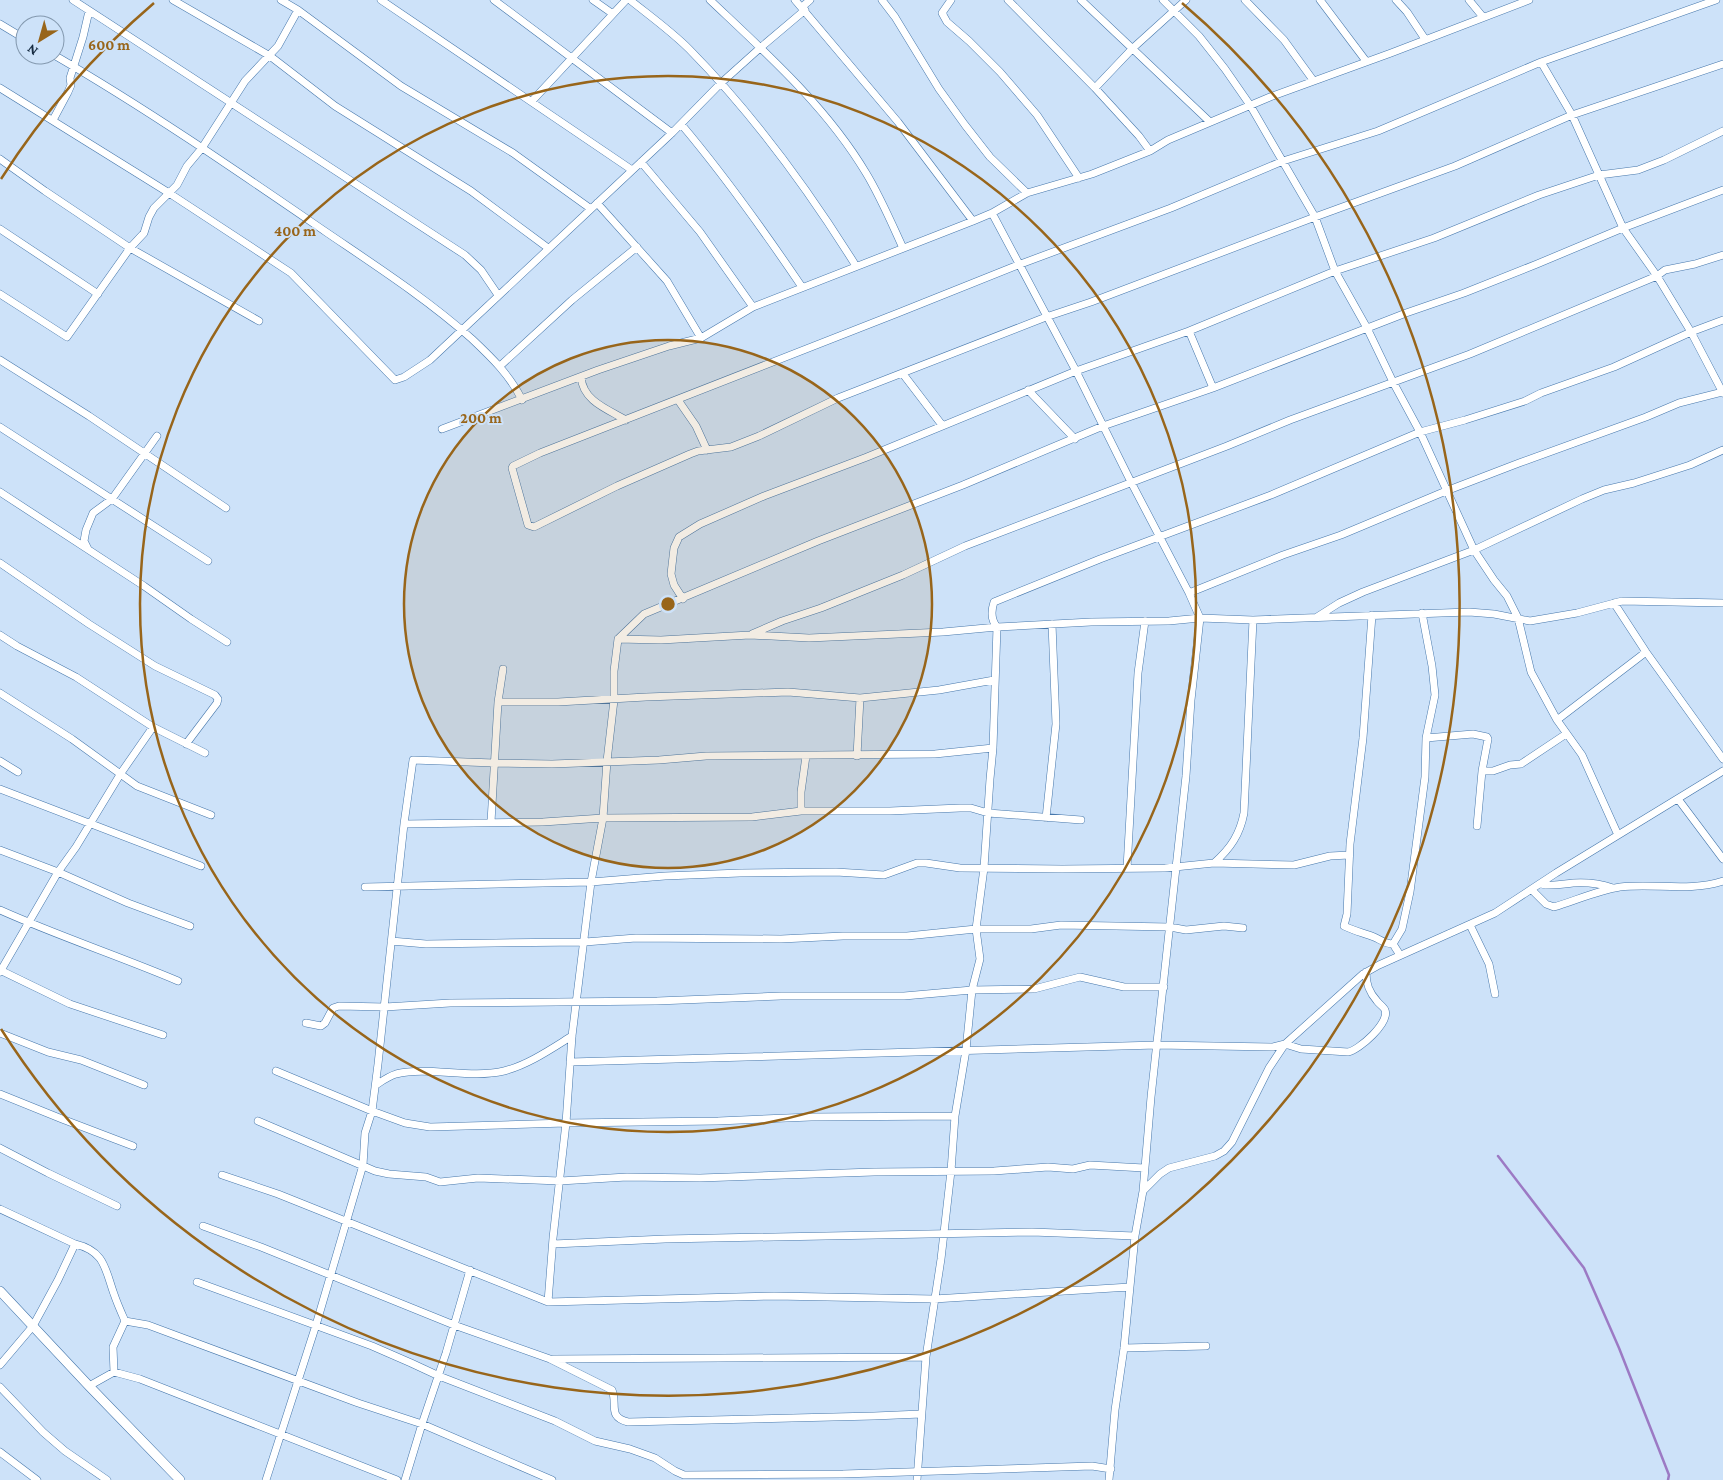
<svg xmlns="http://www.w3.org/2000/svg" width="1723" height="1480" font-family="'Crimson Pro',serif">
  <style>
    .lines { fill: none; stroke-linecap: round; stroke-linejoin: round }
    .stream { stroke: #9c7ac4; stroke-width: 2.5 }
    .minor-casing { stroke: #4677ab; stroke-width: 8 }
    .tertiary-casing { stroke: #4677ab; stroke-width: 10 }
    .minor { stroke: #fff; stroke-width: 7 }
    .tertiary { stroke: #fff; stroke-width: 9 }
    .ring { fill: none; stroke: #98651a; stroke-width: 2.5 }
    .centre { fill: #98651a; stroke: #cde2f9; stroke-width: 2.5 }
    .ring-label { font-size: 15px; text-anchor: middle; font-weight: bold; fill: #98651a; stroke: #cde2f9; stroke-width: 4; stroke-linejoin: round; paint-order: stroke }
  </style>
  <rect width="100%" height="100%" fill="#cde2f9"/>
  <g class="lines">
    <path class="stream" d="M1498,1156l86,112 35,80 50,127 -1,5"/>
    <g class="minor-casing">
      <path id="minor" d="M73,0l392,255 16,15 17,25
        M173,0l97,56 65,50 136,85 77,57
        M281,0l17,10 103,76 112,67 78,56
        M381,0l251,170
        M494,0l178,133
        M593,0l20,14
        M630,0c20,16 41,31 59,49 64,65 119,140 167,217
        M710,0c56,53 116,106 156,173 14,23 25,49 37,75
        M795,0l103,122 75,99
        M882,0l13,17 44,72 26,36 25,32 37,36
        M951,0l-9,13 5,9 22,19 31,31 37,43 42,63
        M1008,0l87,88 44,48 11,15
        M1081,0l129,122
        M1163,0l36,36 26,33 25,36 65,112 20,54 32,57 26,54 27,50 54,118 20,30 13,16 11,22 13,54 26,48 25,35 36,80
        M1245,0l39,40 29,40
        M1320,0l46,61
        M1396,0l11,12 18,27
        M1469,0l14,17
        M1716,0l-175,62 -163,69 -95,30 -112,47 -153,57 -120,48 -358,140 -27,13 -1,2 16,57 6,2 83,-41 73,-32 8,-3 33,-4 28,-11 79,-38 208,-81 45,-15 224,-85 140,-51 117,-51 151,-51
        M802,7l8,-7
        M0,24l25,15
        M54,55c93,54 183,116 272,177 50,34 101,67 146,107 19,18 38,36 50,61
        M1541,62l31,53 51,113 34,48 34,56 32,61
        M0,88l169,105 122,80 104,107 9,-3 26,-17 242,-227 49,-50 39,-35 45,-38
        M1095,88l38,-40 53,-48
        M532,101l94,-101
        M53,120l15,-28 3,-7 -1,-7 13,-41 6,-26
        M681,124c44,52 83,107 121,163
        M0,159l45,32 85,57 129,73
        M641,162l59,70 53,75
        M597,203l70,78 34,57
        M992,213l84,158 55,111 58,111 11,25 53,2 216,-8 25,2 36,7 47,-8 45,-12 101,2
        M0,229l98,65
        M0,294l67,43 63,-89 14,-15 5,-16 5,-9 23,-23 10,-19 15,-18 43,-67 33,-35 20,-36
        M1189,331l24,57
        M0,360l89,56 137,92
        M500,366l72,-66 65,-53
        M903,374l39,51
        M581,377c2,24 26,32 45,43
        M1028,390l47,49
        M678,400l18,26 11,24
        M0,427l208,134
        M442,429l156,-59 71,-24 32,-8 52,-31 220,-86 19,-8 35,-20 65,-19 58,-23 18,-11 102,-43 121,-44 138,-53
        M0,492l144,94 47,33 36,23
        M88,549l-4,-8 2,-11 7,-17 19,-14 45,-63
        M0,563l89,61 66,42 60,29 3,4 -1,4 -31,41
        M1189,593l94,-38 58,-20 105,-44 73,-28 127,-46 33,-14 44,-11
        M683,599l-9,-14 -3,-11 3,-26 5,-11 21,-13 64,-28 103,-39 209,-86 113,-40 146,-60 99,-33 105,-43 60,-20 39,-5 26,-10 59,-29
        M1614,603l32,49 77,107
        M1372,615l-9,123 -13,106 -3,70 -3,12c10,5 20,7 30,11 7,3 11,7 19,7l7,11
        M1317,617l22,-14 24,-11 111,-42 108,-51 22,-9 30,-7 56,-18 33,-15
        M752,634l30,-13 39,-13 82,-33 62,-29 262,-100 63,-26 180,-66 187,-78 8,-6 30,-6 28,-9
        M0,635l17,11 59,31 77,50 52,26
        M618,639l43,1 89,-5 59,3 134,-6 54,-5 94,-5 78,-1 31,-3 -9,82 -5,76 -35,321 -8,94
        M0,693l72,46 65,47 74,29
        M498,702h60l88,-5 142,-5 72,6 79,-8 55,-10
        M1557,720l89,-68
        M1426,738l47,-4 14,3 1,2 -6,32 -5,55
        M857,756l3,-58
        M0,761l18,11
        M1482,771h11l17,-6 11,-1 45,-30
        M0,789l201,77
        M1678,799l45,60
        M801,811v-19l5,-36
        M1046,818l10,-94 -4,-100
        M491,822l7,-120 5,-33
        M404,824l139,-2 60,-4 149,-1 49,-6h89l70,-3h11l17,5 93,7
        M0,850l58,22 70,31 62,23
        M1214,863c17,-15 26,-29 30,-50l9,-193
        M1127,868l11,-195 7,-52
        M1541,884c11,3 21,0 32,-1 14,-1 28,1 40,5
        M365,887l226,-5 74,-6 75,-3 96,-1 48,3 33,-12h9l34,5 102,1 103,-1 49,-5 80,2 36,-9 19,-1
        M1532,890l14,14 8,3c20,-6 45,-17 66,-20 34,-4 69,5 103,-6
        M0,910c58,26 119,46 178,71
        M1470,925l19,39 6,30
        M391,941l35,3 69,-1 90,-1 51,-4 145,1 62,-3h64l69,-7h55l30,-4 109,2 16,3 38,-4 19,2
        M1393,944l9,-15 8,-37 15,-115 1,-39 9,-43 -3,-29 -10,-53
        M0,970l70,34 93,31
        M0,972l58,-100 18,-25 45,-74 32,-46
        M306,1023l15,3 4,-3 8,-15 6,-2 46,1 65,-4 207,-2 124,-5h123l68,-6 62,-1 46,-12 44,10h40
        M0,1033l48,19 33,8 63,25
        M570,1062l587,-17 116,2 12,-3 16,5 47,3c11,-2 42,-29 37,-42 -1,-3 -6,-6 -8,-9 -8,-9 -11,-17 -11,-29
        M276,1071l96,40 33,12 25,4 136,-4 152,-2 93,-4 144,-1
        M376,1085c6,-4 13,-9 20,-11 33,-8 73,5 108,-3 24,-6 47,-22 68,-35
        M0,1094l62,25 71,27
        M258,1121l117,50 14,3 37,3 14,5 38,-4 82,3 67,-4 73,1 174,-6 120,-1 54,-4 25,2 17,-4 54,3
        M0,1148l48,25 69,33
        M222,1175l56,19 270,108 226,-6 160,3 196,-12
        M0,1209l75,35c30,7 30,25 39,50 3,9 7,18 11,27
        M203,1226l58,21 193,78 96,34 62,31c6,14 -5,27 16,32l246,-6 47,-2
        M553,1244l112,-5 367,-7 103,4
        M197,1282l175,64 39,17 28,13 116,45 40,20 35,8 25,9 20,13 9,4 159,-1 249,-8 19,3
        M548,1302l5,-64 13,-115 6,-87 19,-154 12,-64 4,-57 7,-61v-29l4,-32 26,-25 174,-73 145,-56 140,-59 110,-38 193,-75 58,-20 73,-29 86,-36 100,-38
        M1124,1348l82,-2
        M553,1359l373,-2
        M0,1365l33,-39 25,-46 17,-36
        M114,1372l-1,-25 12,-26 23,4 210,78 64,21 130,56
        M89,1386l25,-14 26,7 257,101
        M0,1387l43,45 22,19 42,29
        M0,1452l37,28
        M266,1480l50,-155 47,-160 2,-32 7,-22 6,-47 26,-240 9,-64 81,3 58,1 107,-4 47,-4 229,-2 58,-6
        M405,1480l17,-56 24,-71 24,-83
        M917,1480l9,-123 15,-98 10,-88 4,-55 11,-66 6,-60 8,-31 -4,-30 8,-61 6,-89 3,-31 4,-121c-6,-7 -6,-16 -3,-25l106,-43 171,-64 149,-63 45,-12 60,-19 16,-8 73,-26 77,-35 32,-12
        M1109,1480l6,-70 9,-62 11,-112 8,-45 17,-17 9,-6 46,-12 9,-5 8,-9 37,-74 16,-24 78,-70 16,-9 116,-52 61,-40 167,-102"/>
    </g>
    <g class="tertiary-casing">
      <path id="tertiary" d="M0,1291l89,95 91,94"/>
    </g>
    <use href="#minor" class="minor"/>
    <use href="#tertiary" class="tertiary"/>
  </g>
  <circle cx="668" cy="604" r="264" fill="#98651a" fill-opacity=".12"/>
  <g class="ring">
    <circle cx="668" cy="604" r="264"/>
    <circle cx="668" cy="604" r="528"/>
    <path d="M1 179A791 791 0 0 1 154 3M1182 3A791 791 0 1 1 1 1029"/>
  </g>
  <circle cx="668" cy="604" r="8" class="centre"/>
  <g class="ring-label">
    <text x="109" y="50">600 m</text>
    <text x="295" y="236">400 m</text>
    <text x="481" y="423">200 m</text>
  </g>
  <g transform="translate(40 40) rotate(217)"><circle r="24" fill="#cde2f9" stroke="#8499af"/>
  <path d="M0-4L9 19L0 12L-9 19Z" fill="#98651a"/>
  <text y="-8" font-size="14" font-weight="bold" text-anchor="middle" fill="#162b41">N</text>
  </g>
</svg>
